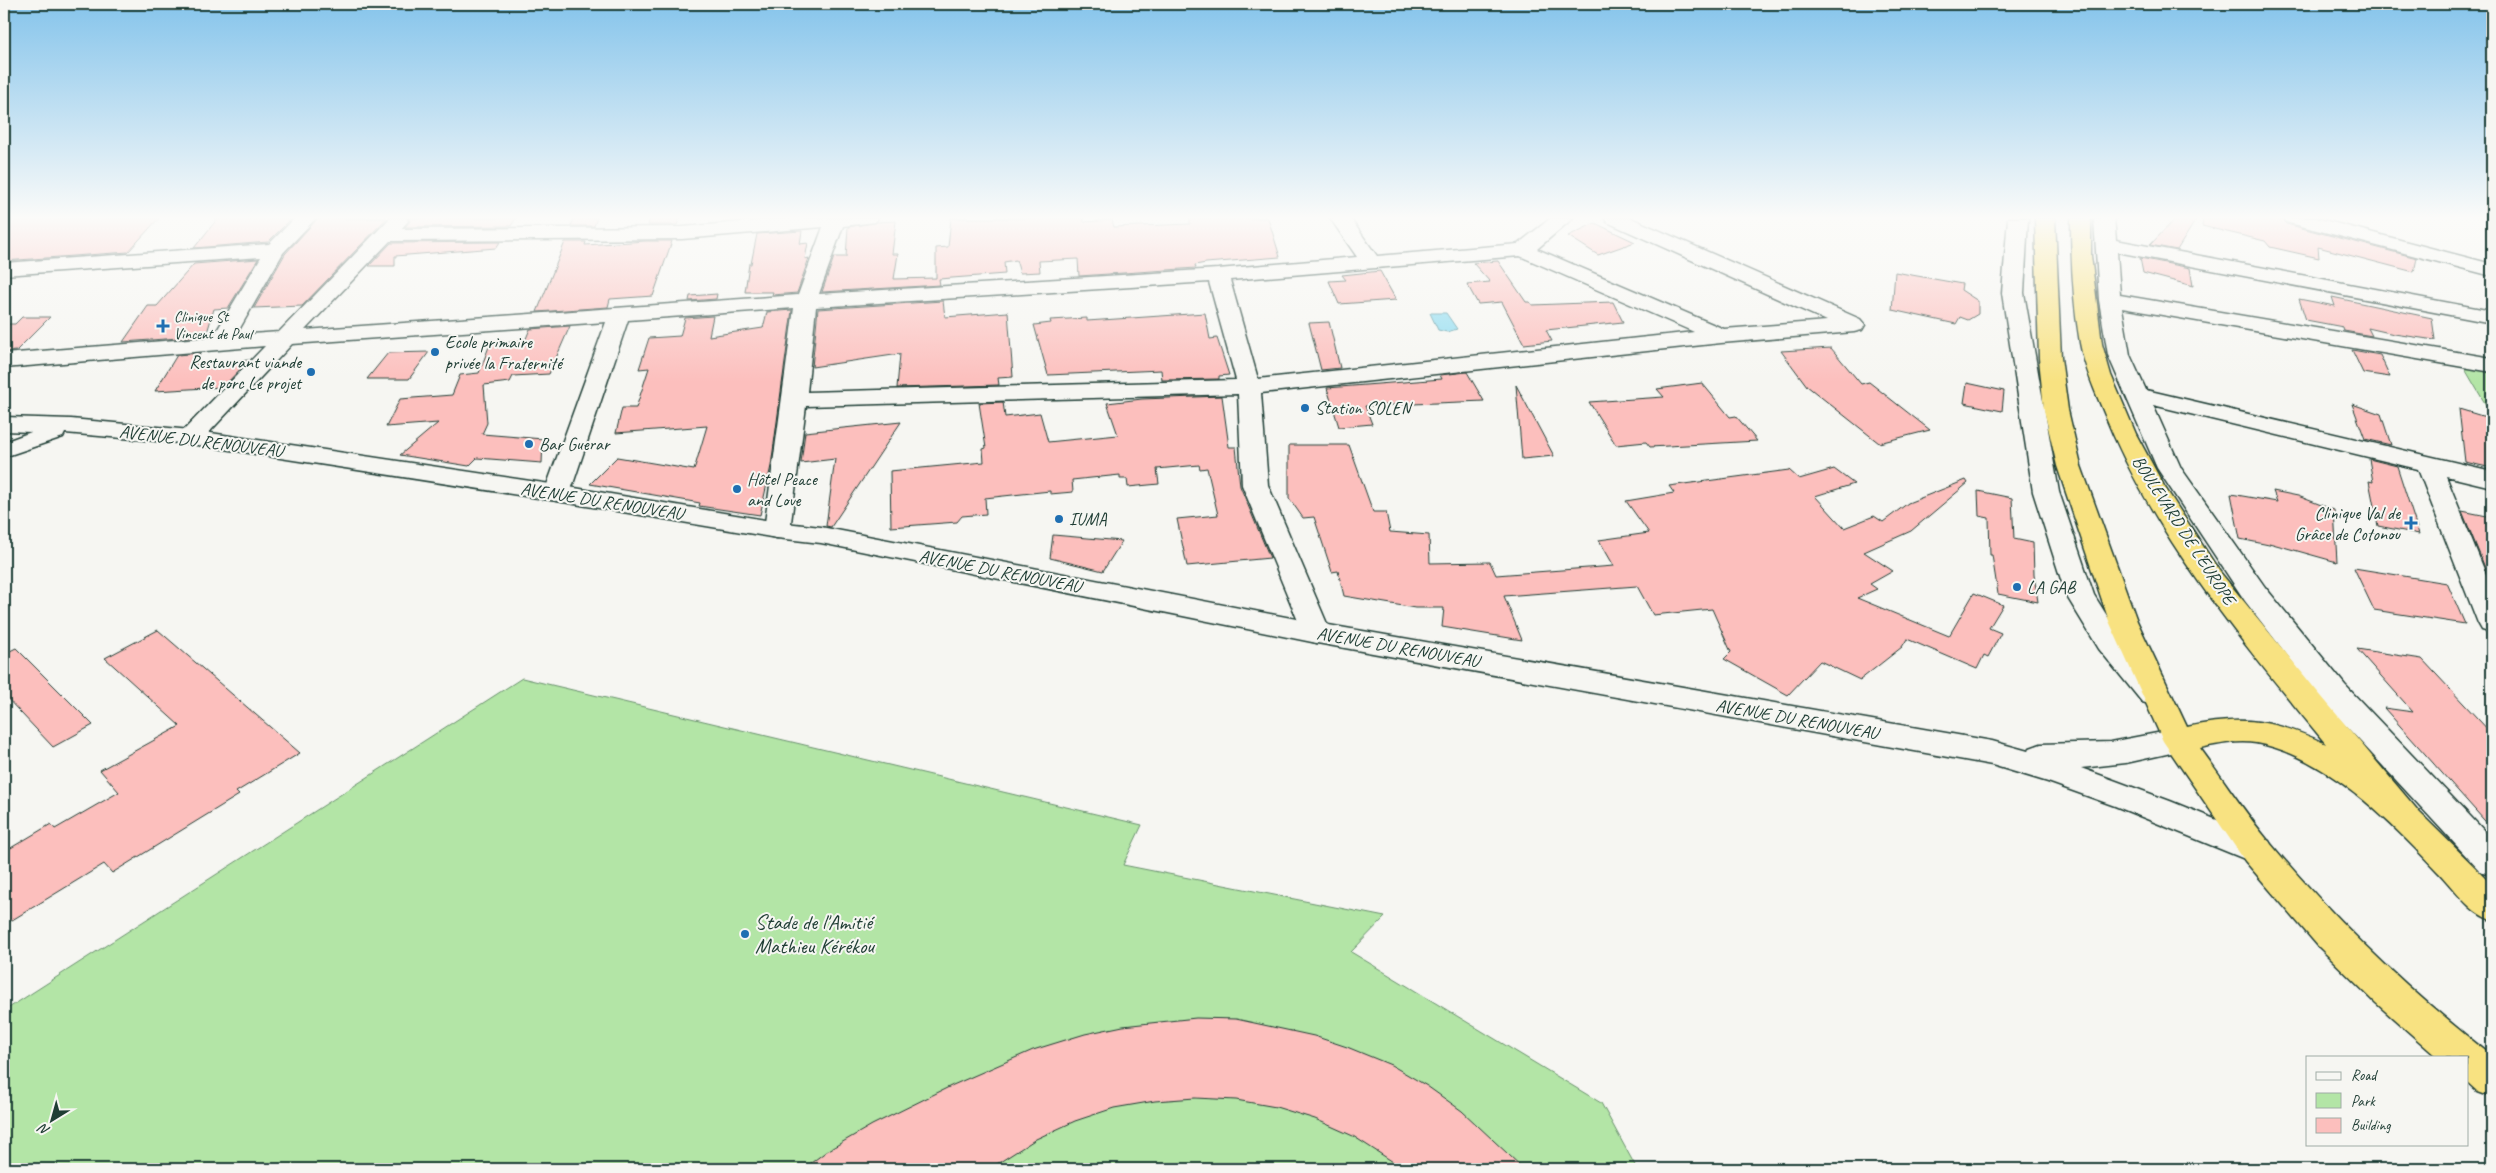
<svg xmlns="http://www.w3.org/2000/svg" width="2496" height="1173" font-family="Caveat,sans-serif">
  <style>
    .green { fill: #b3e5a6; stroke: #69916d }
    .water { fill: #90dcf0; stroke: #639ca5 }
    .building { fill: #fcbfbd; stroke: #1f3d34 }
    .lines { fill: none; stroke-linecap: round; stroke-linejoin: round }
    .street-casing { stroke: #1f3d34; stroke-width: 3 }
    .secondary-casing { stroke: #1f3d34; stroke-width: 3 }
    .highway-casing { stroke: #1f3d34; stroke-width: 3 }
    .street { fill: #f6f6f2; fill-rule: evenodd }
    .secondary { fill: #f6f6f2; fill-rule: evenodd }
    .highway { fill: #f8e281; fill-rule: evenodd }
    .poi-dot { fill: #1f6fb2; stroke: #f6f6f2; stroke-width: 2 }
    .labels { text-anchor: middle; stroke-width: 4; stroke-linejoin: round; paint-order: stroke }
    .far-poi-label { font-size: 15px; fill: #1f3d34; stroke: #f6f6f2; text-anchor: start }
    .poi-label { font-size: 18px; fill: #1f3d34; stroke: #f6f6f2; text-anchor: start }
    .street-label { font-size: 18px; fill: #1f3d34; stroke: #f6f6f2 }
    .near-poi-label { font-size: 21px; fill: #1f3d34; stroke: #f6f6f2; text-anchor: start }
  </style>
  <rect width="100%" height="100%" fill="#f6f6f2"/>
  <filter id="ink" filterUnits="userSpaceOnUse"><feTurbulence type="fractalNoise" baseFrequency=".02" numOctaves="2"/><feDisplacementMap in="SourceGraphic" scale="10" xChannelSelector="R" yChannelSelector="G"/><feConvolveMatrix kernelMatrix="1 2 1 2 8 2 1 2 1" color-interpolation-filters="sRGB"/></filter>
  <g filter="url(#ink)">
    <path class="green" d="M2462,364l30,5v38l-6,-2z
      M522,678l620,147 -19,40 262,52 -34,35 250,151 36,66h-1633v-158z"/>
    <path class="water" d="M1430,313h16l11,16 -10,3 -9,-2z"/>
    <path class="building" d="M4,218h155l-31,34 -124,9z
      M218,218h74l-24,24 -74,6z
      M318,218h69l-85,88 -48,2 31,-54z
      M408,218h108l-5,8 -106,1 5,-6z
      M574,218h23l-3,8h-23z
      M650,218h30l-3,7h-29z
      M951,218h132l1,4 28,-2 2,7 76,-3v-6h78l12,39 -74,6 -11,2 1,3 -117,8 -1,-17 -39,2 1,11 -20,1 -4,-13 -12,2 1,12 -66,5 1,6 -118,7 12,-35h12l2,-30 29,-5 19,-1 -4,33h6l-4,25 42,-1v-30l12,-1z
      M2176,218h21l-20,32 -27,-5z
      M2203,218h78l5,6 131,34 -3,14 -96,-25 1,11 -49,-11 -5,-6 -63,-15z
      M1595,223l40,19 -37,13 -30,-19z
      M802,231l-2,13 8,-1 -3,16 4,-1 -12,35 -25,2 1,-3h-28l4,-28h2l6,-30z
      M646,241h26l-19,55 -43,3 -2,8 -71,5 28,-70h21l-1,3z
      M500,242l-4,6 -101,8v10h-26l22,-23z
      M2140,258l50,10 3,18 -50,-13z
      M258,259l-30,49 -14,1 -8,27 -83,6 25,-36h9l37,-42z
      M1498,261l28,41h4l2,3 81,-3 10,20 -77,8 6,11 -28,3 -22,-42 -24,2 -11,-20 23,-2 -17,-19z
      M1380,271l16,29 -57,4 -10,-23 17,-1 -4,-5z
      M1895,272l67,12 -1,6 17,11v13l-10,6 -8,-3 -4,7 -64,-14z
      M717,294l-1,5 -27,2 1,-5z
      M2332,297l100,21 3,22 -41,-6 -26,-6 4,8 -28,-5 -1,-4 -37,-7 -7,-21 36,7z
      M943,301l2,16 63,-5 5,65 -15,1 1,7 -102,3 3,-34 -88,13 6,-58z
      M792,310l-21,156 -11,49 -61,-9 1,-3 -110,-19 27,-27 77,13 13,-44 -91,7 6,-25h14l13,-40 -10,1 10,-31 31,-2 5,-18 28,-2 -4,20 54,-8 4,-16z
      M1205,313l5,26 7,-1 12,37 -10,1v3l-57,1 -1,-10 -113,5 -14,-50 17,-2 -1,-3 37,-2v3z
      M22,317h28l-34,34 -12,1v-28h11z
      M1329,322l11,46 -19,2 -12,-47z
      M570,326l-21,48 -36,2 -3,6 -26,3 3,38 -5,11 61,5 -1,24 -65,-5 -8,8 -69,-11 38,-32 -52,4 14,-28 52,-4 8,-20 19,-2 11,-29 35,-3 5,-12z
      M1831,348l30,36 8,-2 61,48 -51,13 -72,-57 -26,-35z
      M2352,350l28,5 10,22 -27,-4z
      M429,352l-20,27h-42l21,-26z
      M200,353l-3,12 52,-5 -26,27 -68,4 22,-36z
      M1467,372l17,29 -119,5 7,18 -33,3 -12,-39 115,-9 -2,-4z
      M1702,383l28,34 6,-1 21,25 -107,6 -4,-5 -30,3 -27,-43 75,-5 -7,-8z
      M1967,383l37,8 -2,20 -38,-8z
      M1516,385l38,71 -32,3z
      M1222,396l7,51h7l4,39 30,72 -83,8 -10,-47 41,-4 -11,-47 -7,1 -1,-4 -42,4 2,15 -31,3 -1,-8h-7v-4l-48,5 1,12 -23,2v-3l-65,7 1,16 -24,2 -5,6 -66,5 -1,-56 94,-9 -1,-13 3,-1 -7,-45 24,-1 2,15 35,-4 8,29 70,-7 -11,-32 35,-4z
      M2352,404l29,10 10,31 -26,-6z
      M2459,409l33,10v49l-27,-6z
      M901,422l-70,105 -5,-1 9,-67 -34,4 4,-31z
      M1289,445h60l24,67h13l4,20 39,3 1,28 60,-1 6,13 118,-9 -15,-26 50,-7 -23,-32 48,-8 -5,-7 120,-16 10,9 35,-10 20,15 -39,12 29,32 30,-12 9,6 25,-19 58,-23 2,3 -57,48 -47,21 29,19 -23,13 7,5 -20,9 92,38 25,-43 29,12 -14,23 12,5 -13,24 -4,-2 -7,14 -70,-30 -5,8 -42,33 -40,-19 -32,34 -64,-36 7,-7 -19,-43 -59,6 -16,-29 -133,10 18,44 -80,-13 2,-19h-29l-71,-12 -6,-25 -6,1 -18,-55 -11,1 -14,-20z
      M2369,459l28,7 22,68 -41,-8 -9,-45 4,1z
      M1978,491l34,7 2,41 19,4 1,32 4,27 -40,-8 -6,-39h-2l-1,-37 -10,-2z
      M2273,491l25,5 36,14 3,52 -68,-19v2l-29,-6 -9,-45 46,8z
      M2462,511l30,6v68z
      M1053,535l69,6 -19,30 -53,-13z
      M2354,568l93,15 18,41 -91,-14z
      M158,630l142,123 -64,39 3,3 -127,78 -8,-9 -100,61v-73l47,-28 4,5 64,-37 -19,-22 80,-44 -75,-68z
      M16,648l77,77 -40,22 -49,-52v-41z
      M2357,649l65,10 70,75v95l-108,-121 29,4z
      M1196,1018l40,1 78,17 33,11 44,18 36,21 35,25 62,58h-120l-51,-33 -38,-17 -39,-12 -40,-7 -41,-2 -40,3 -41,7 -39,13 -39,18 -47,30h-186l24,-18 45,-26 81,-40 80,-35 52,-16 38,-8z"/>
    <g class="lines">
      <g class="street-casing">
        <path id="street" d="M295,218h21l-33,35 -47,82 43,-3 111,-114h16l2,3 -7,8 281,-2 111,-9h85l-3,4 -32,4 -24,68 399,-25 139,-12 -27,-39h20l27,38 141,-12 33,-26h22l-36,31 187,80 103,-8 -220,-99 -3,-4h27l229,101 5,6 -3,5 -8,2 -133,11 -460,50 7,92 63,148 -4,7 -10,3 -10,-3 -4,-7 -61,-148 -4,-91 -432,12 -16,124 -4,6 -9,2 -9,-2 -4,-6 30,-222 -166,12 -58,173 -4,6 -9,2 -9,-2 -4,-6 62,-171 -314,22 -92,98 -9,2 -9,-2 -3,-5 3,-5 83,-86 -261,22v-14l209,-17 48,-80 -257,18v-12l265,-19zM823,227l-25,68 -493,35 85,-89 292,-2zM1520,256l174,76 -436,47 -28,-99zM1209,282l27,98 -429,12 9,-85z
          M2008,218h20l-4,75 35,199 35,103 25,40 45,51 4,8 -4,8 -11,3 -11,-3 -43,-53 -33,-54 -33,-103 -31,-199z
          M2094,218h20l2,22 376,71v12l-375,-71 3,43 372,63v14l-370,-64 8,47 16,35 346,81v16l-46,-11 46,113v44l-10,-3 -4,-7 -60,-154 -265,-64 28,63 84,119 80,98 147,154v36l-12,-4 -157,-170 -78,-100 -88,-133 -49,-113 -9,-55z
          M2283,218h33l176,46v12l-206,-54z"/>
      </g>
      <g class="secondary-casing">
        <path id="secondary" d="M4,417l67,2 120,11 366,55 220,37 44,5 496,96 675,118 36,10 2,-3 11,-4 69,-2 68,-13 11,4 4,8 -4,8 -63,14 -45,5 89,33 99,40 5,10 -5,10 -12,3 -142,-58 -67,-24 -56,-17 -675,-122 -496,-100 -44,-5 -220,-37 -366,-57 -126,-11 -2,4 -59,20v-15l27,-10 -27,-1z"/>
      </g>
      <g class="highway-casing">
        <path id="highway" d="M2035,218h20l6,140 7,52 13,56 56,155 50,106c56,-12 88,-7 139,17 -85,-103 -175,-211 -224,-336 -9,-21 -18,-43 -22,-65 -7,-41 -9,-83 -9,-125h20v38l11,88 9,31 25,59 28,52 56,86 96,118 104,123 72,71v36c-22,-6 -39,-33 -55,-49 -46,-49 -112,-116 -181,-128 -18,-3 -38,1 -56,5 23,31 45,65 70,95 66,79 141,150 222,213v41l-14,-5 -11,-10v-25h-30l-61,-54 -58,-57 -73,-85 -82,-120 -54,-120 -52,-155 -13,-56 -5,-52z"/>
      </g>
      <use href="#street" class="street"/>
      <use href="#secondary" class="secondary"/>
      <use href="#highway" class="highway"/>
    </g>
  </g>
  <linearGradient id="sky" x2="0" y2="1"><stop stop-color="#85c4eb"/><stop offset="0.57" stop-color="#fbfbf9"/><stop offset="1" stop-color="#fbfbf9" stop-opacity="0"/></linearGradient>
  <rect width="2496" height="382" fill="url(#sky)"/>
  <g class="poi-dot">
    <path d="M160.5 318.5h5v5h5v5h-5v5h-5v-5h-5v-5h5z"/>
    <circle cx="435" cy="352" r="5"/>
    <circle cx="311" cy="372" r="5"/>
    <circle cx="1305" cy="408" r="5"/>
    <circle cx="529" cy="444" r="5"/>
    <circle cx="737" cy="489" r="5"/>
    <circle cx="1059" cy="519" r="5"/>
    <path d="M2408.5 515.5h5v5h5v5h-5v5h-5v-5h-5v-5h5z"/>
    <circle cx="2017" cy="587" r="5"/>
    <circle cx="745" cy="934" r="5"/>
  </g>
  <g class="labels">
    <g class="far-poi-label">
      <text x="174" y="322">Clinique St<tspan x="174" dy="17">Vincent de Paul</tspan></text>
    </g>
    <g class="poi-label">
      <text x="445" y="348">Ecole primaire<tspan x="445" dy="21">privée la Fraternité</tspan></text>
      <text x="301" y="368" text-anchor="end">Restaurant viande<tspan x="301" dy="21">de porc Le projet</tspan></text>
      <text x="1315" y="414">Station SOLEN</text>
      <text x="539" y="450">Bar Guerar</text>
      <text x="747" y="485">Hôtel Peace<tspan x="747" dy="21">and Love</tspan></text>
      <text x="2400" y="519" text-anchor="end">Clinique Val de<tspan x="2400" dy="21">Grâce de Cotonou</tspan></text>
      <text x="1069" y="525">IUMA</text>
      <text x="2027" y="593">LA GAB</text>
    </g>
    <g class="street-label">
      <text transform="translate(201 441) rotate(7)" y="6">AVENUE DU RENOUVEAU</text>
      <text transform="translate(602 501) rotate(9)" y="6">AVENUE DU RENOUVEAU</text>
      <text transform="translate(2184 530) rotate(57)" y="6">BOULEVARD DE L’EUROPE</text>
      <text transform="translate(1000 571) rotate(11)" y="6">AVENUE DU RENOUVEAU</text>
      <text transform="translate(1398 647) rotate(10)" y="6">AVENUE DU RENOUVEAU</text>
      <text transform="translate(1797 719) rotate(10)" y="6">AVENUE DU RENOUVEAU</text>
    </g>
    <g class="near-poi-label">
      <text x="755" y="929">Stade de l'Amitié<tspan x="755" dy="24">Mathieu Kérékou</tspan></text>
    </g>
  </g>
  <rect width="2496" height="1173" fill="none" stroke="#f6f6f2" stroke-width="20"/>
  <rect x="10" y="10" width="2476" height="1153" fill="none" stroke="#1f3d34" stroke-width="2" filter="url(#ink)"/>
  <rect x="2306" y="1056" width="162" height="90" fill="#f6f6f2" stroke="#a0aca6"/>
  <rect x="2316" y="1072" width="25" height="8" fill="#f6f6f2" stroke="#a0aca6"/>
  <text x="2351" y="1080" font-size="15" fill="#1f3d34">Road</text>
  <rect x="2316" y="1093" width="25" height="15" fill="#b3e5a6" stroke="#a0aca6"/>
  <text x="2351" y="1106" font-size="15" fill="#1f3d34">Park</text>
  <rect x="2316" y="1118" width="25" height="15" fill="#fcbfbd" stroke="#a0aca6"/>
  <text x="2351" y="1130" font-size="15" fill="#1f3d34">Building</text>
  <g transform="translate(52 1120) rotate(217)" stroke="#f6f6f2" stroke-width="4" paint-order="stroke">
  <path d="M0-4L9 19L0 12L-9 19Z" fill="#1f3d34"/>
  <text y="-8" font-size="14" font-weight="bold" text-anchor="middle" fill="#1f3d34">N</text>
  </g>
</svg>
